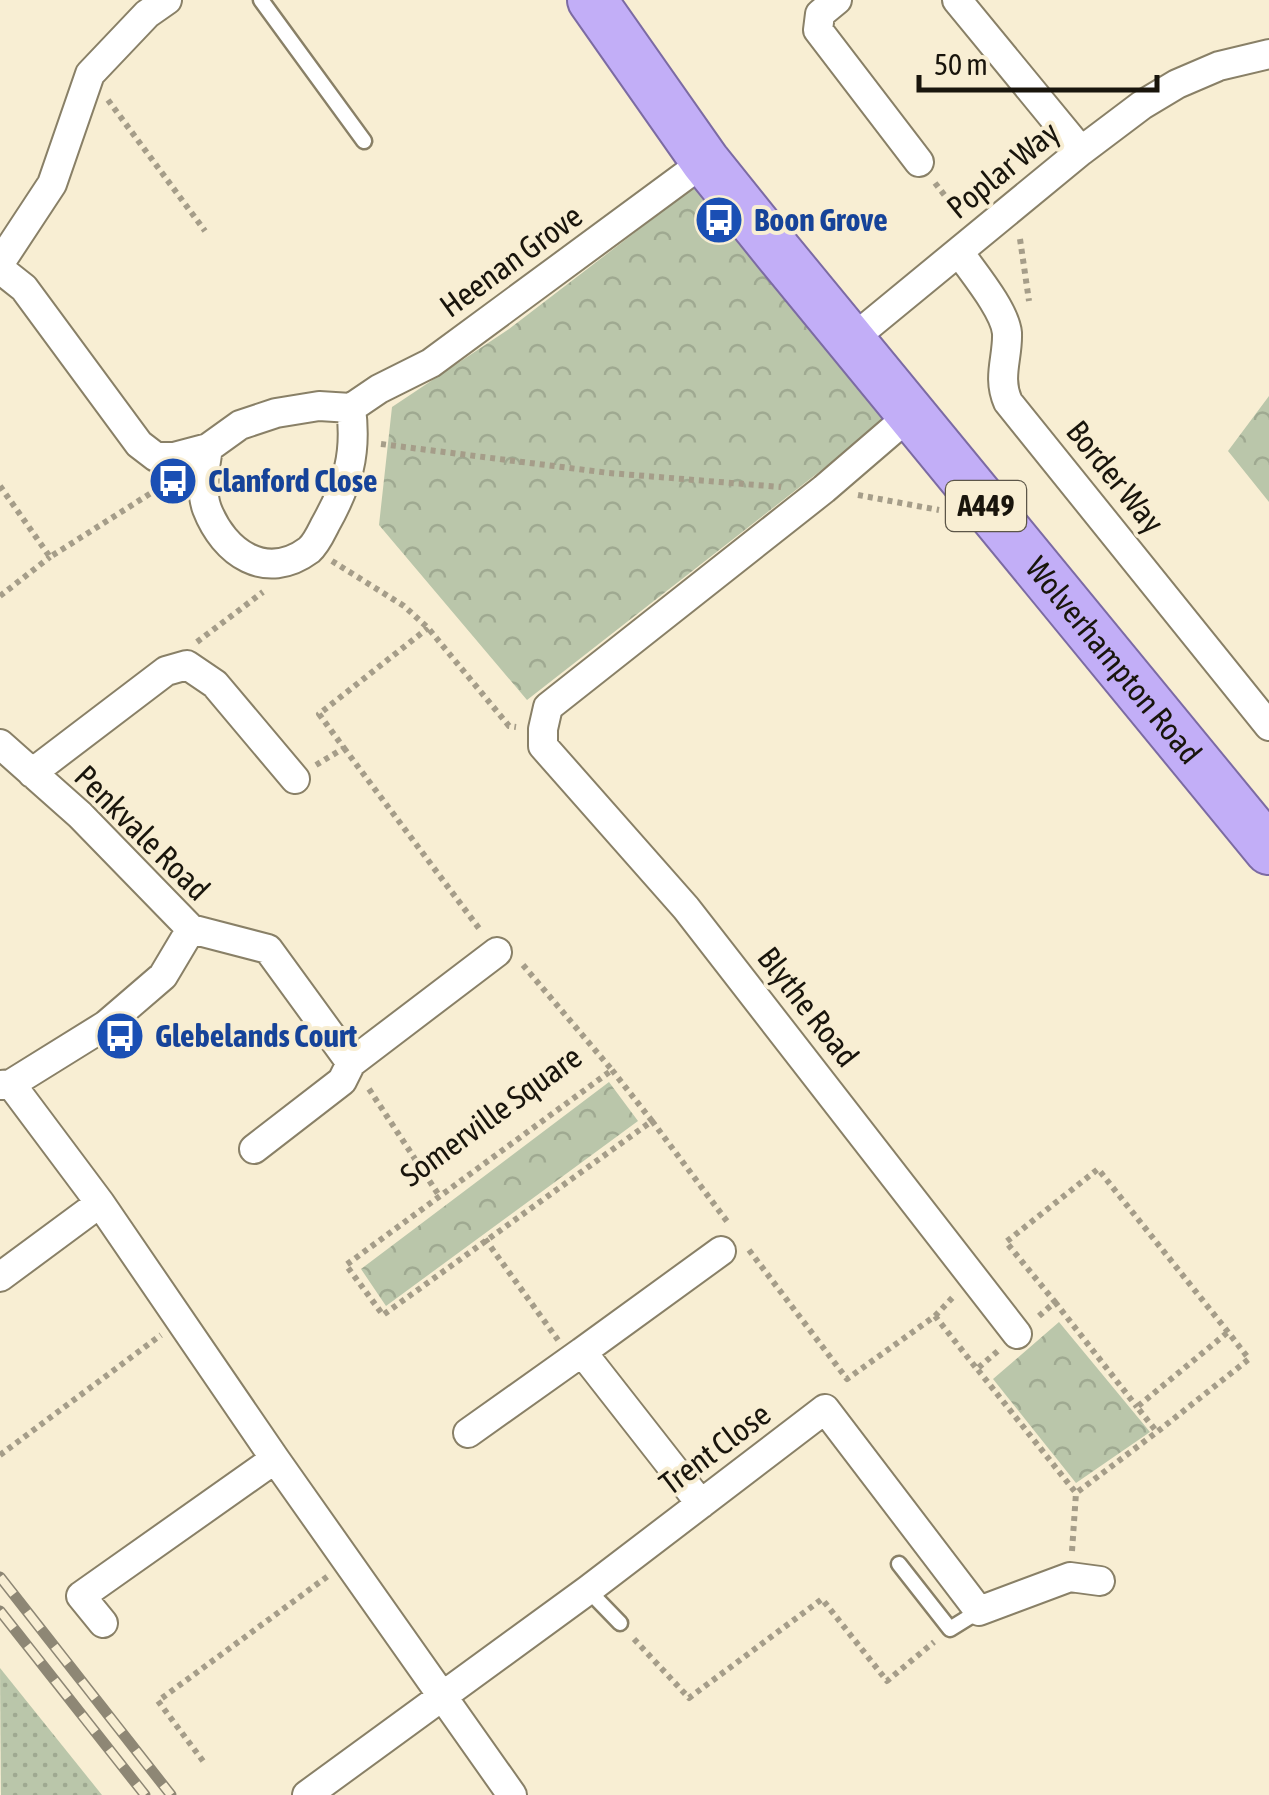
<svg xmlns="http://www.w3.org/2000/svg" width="1269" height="1795" font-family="'Asap Condensed',sans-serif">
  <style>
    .park { fill: url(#park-crowns) }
    .garden { fill: url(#garden-dots) }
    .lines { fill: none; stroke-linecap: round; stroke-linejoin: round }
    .service-casing { stroke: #898067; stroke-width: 19 }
    .minor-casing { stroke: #898067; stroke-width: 32 }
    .trunk-casing { stroke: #7c6ba3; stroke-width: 52 }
    .path { stroke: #a59d89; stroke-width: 6; stroke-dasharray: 5 5; stroke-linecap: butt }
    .service { stroke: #fff; stroke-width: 14 }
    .minor { stroke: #fff; stroke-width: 28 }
    .trunk { stroke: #c2aef7; stroke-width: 48 }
    .rail-casing { stroke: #8e8775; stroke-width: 11 }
    .rail { stroke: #f8eed3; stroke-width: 8; stroke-dasharray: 22; stroke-linecap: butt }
    .labels { text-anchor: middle; stroke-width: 8; stroke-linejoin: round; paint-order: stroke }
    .shield { fill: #f8eed3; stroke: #5c5648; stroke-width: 2.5 }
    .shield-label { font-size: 30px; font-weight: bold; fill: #19150c }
    .street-label { font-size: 32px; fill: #19150c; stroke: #f8eed3 }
    .transit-label { font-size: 32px; font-weight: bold; fill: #164399; stroke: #f8eed3; text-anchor: start }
  </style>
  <defs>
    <pattern id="park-crowns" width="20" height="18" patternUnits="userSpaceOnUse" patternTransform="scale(2.5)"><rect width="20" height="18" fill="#bac6aa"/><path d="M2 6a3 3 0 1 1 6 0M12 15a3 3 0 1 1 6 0" fill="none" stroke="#9fa991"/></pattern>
    <pattern id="garden-dots" width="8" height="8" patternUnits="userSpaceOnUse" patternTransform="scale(2.5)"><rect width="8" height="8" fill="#bac6aa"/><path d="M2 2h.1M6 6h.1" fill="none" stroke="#9fa991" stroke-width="1.8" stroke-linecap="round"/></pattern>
  </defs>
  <rect width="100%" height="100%" fill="#f8eed3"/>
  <path class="park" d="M698,184l194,231 -365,285 -148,-175 13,-118 117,-78z
    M1269,396v106l-41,-51z
    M609,1082l29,39 -252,185 -25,-37z
    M1059,1322l91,110 -74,51 -83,-104z"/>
  <path class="garden" d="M0,1668l102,127h-101z"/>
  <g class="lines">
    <g class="service-casing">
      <path id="service" d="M261,0l103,141
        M899,1564l51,65 29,-18
        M588,1590l32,33"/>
    </g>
    <g class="minor-casing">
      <path id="minor" d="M837,0l-17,14 -2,16 101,132
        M957,0l124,151
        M959,252c13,19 46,58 48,81 1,25 -10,44 1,69l261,324
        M0,263l52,-79 38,-110 57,-60 20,-14
        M0,269l24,19 115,156 17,13h18l34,-9 32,-23 36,-12 43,-7 32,2 28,-19 52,-26 274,-202
        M850,341l231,-190 61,-46 35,-21 42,-18 50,-12
        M910,415l-86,74 -276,218 -5,22v17l143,162 331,426
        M208,448c-3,20 -8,42 -1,61 17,44 59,73 102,41 7,-6 12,-17 16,-25 23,-41 32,-71 26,-117
        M0,744l80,71 111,114 -28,47 -57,49 -95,59 -11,1
        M32,773l134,-102 21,-6 28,19 80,95
        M191,929l77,20 83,114
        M11,1084l89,119 175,256 237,336
        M254,1149l88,-68 9,-18 146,-111
        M0,1277l100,-74
        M582,1352l139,-101
        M468,1433l114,-81 119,152
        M103,1623l-22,-27 194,-137
        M307,1795l281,-205 237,-181 154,202 91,-34 30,4"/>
    </g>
    <g class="trunk-casing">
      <g id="trunk">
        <path id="s1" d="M592,0l113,161 73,91 491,598"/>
      </g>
    </g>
    <path class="path" d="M108,100l97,131
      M935,183l26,33
      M1020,239l9,62
      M381,444l228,29 172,14
      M0,486l50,71 109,-69 16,6
      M858,495l81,15
      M332,561l72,45 24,22 81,98 7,1
      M0,596l50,-39
      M197,642l66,-50
      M344,748l137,183
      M316,765l28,-17 -25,-34 109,-86
      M523,965l89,105
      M612,1070l40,51 -269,194 -37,-50z
      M369,1089l71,108
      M652,1121l77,103
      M485,1239l73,101
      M749,1250l98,129 88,-63 42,53 22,-19
      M1055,1302l82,105
      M935,1316l20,-21
      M1039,1316l16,-14 -49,-60 92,-73 130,163 21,27 -92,73 -20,-25 91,-75
      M978,1370l98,123 81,-61
      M0,1455l161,-120
      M1072,1551l4,-58
      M634,1639l55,59 133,-99 65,82 47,-39
      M203,1761l-45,-60 170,-125"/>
    <use href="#service" class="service"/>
    <use href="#minor" class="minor"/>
    <use href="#trunk" class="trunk"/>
    <g class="rail-casing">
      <path id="rail" d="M0,1577l171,218
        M0,1611l145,184"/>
    </g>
    <use href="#rail" class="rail"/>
  </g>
  <defs>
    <g id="bus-disc" transform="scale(2.5)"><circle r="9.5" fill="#1a4fb4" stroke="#f8eed3"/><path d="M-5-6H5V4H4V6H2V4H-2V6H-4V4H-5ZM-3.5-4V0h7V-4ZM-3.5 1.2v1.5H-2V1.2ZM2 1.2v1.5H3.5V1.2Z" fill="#fff"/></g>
  </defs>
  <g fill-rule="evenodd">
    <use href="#bus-disc" x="719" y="220"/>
    <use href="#bus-disc" x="173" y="481"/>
    <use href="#bus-disc" x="120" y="1036"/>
  </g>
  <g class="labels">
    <rect class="shield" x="946" y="481" width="80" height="50" rx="8"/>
    <g class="shield-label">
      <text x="986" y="516">A449</text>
    </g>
    <g class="street-label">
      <text transform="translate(1003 170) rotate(-39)" y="11">Poplar Way</text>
      <text transform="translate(511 261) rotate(-36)" y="11">Heenan Grove</text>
      <text transform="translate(1115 477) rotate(51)" y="11">Border Way</text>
      <text dy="11" stroke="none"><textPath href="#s1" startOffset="842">Wolverhampton Road</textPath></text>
      <text transform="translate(142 833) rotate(45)" y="11">Penkvale Road</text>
      <text transform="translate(808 1007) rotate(52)" y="11">Blythe Road</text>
      <text transform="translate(491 1116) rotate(-36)" y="11">Somerville Square</text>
      <text transform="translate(715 1449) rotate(-37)" y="11">Trent Close</text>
    </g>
    <g class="transit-label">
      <text x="754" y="231">Boon Grove</text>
      <text x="208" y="492">Clanford Close</text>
      <text x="155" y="1047">Glebelands Court</text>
    </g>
  </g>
  <path d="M919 75v15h238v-15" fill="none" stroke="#19150c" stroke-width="5"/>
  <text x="934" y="75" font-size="30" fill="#19150c" stroke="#f8eed3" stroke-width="8" paint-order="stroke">50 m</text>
</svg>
